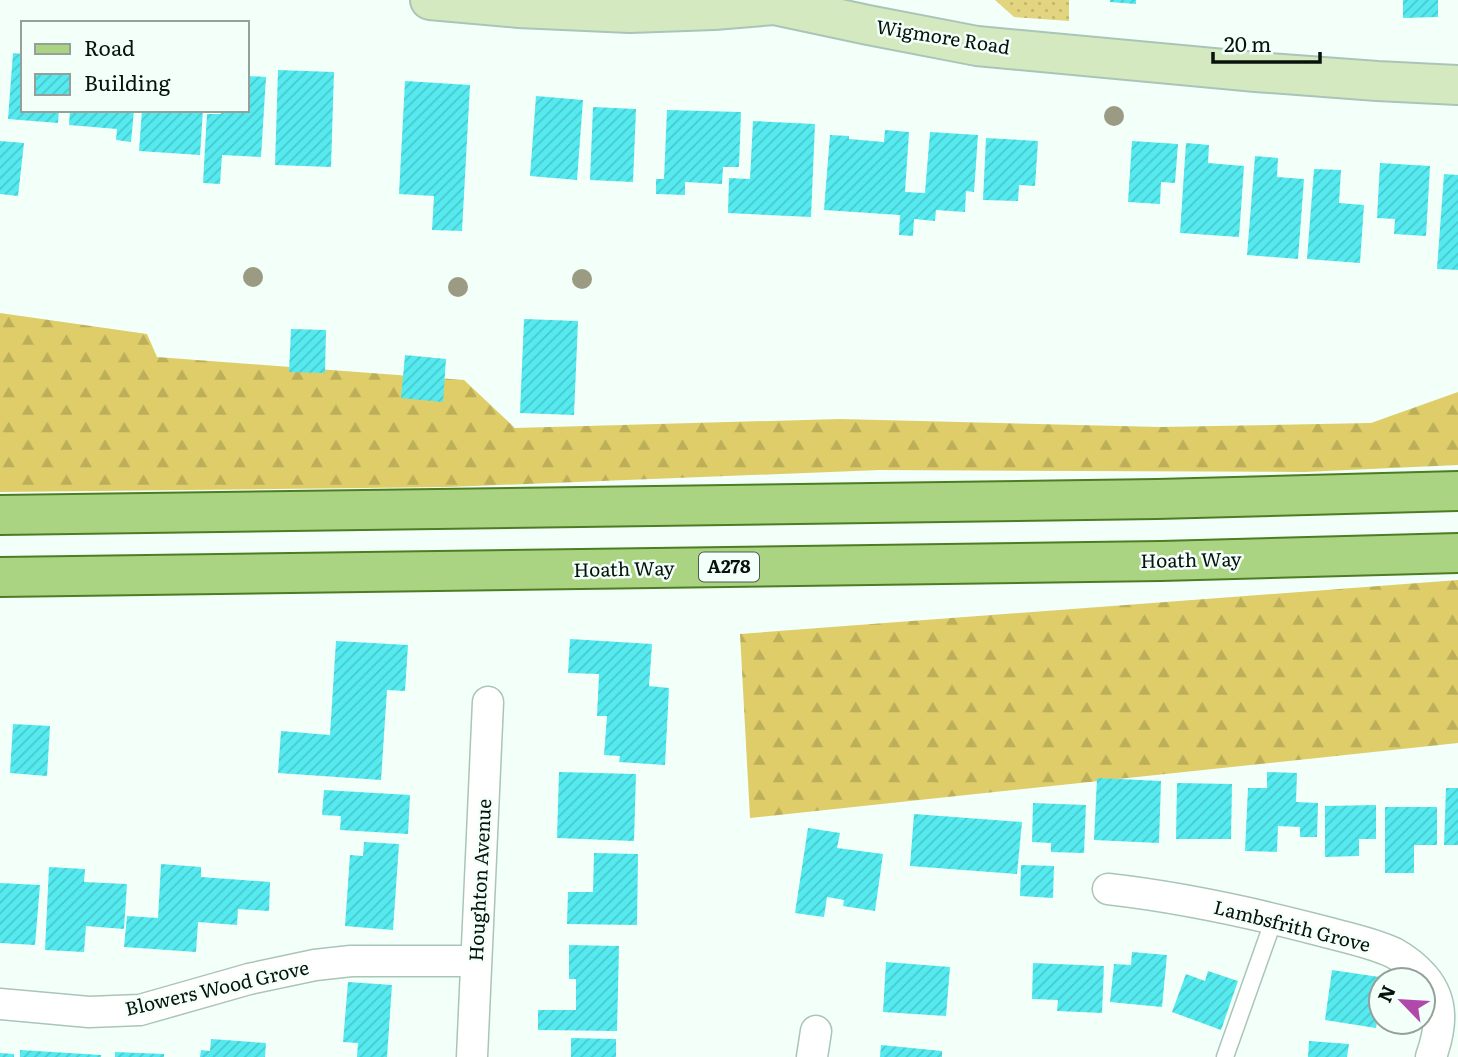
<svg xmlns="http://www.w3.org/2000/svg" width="1458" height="1057" font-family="Literata,serif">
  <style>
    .grass { fill: url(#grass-dots) }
    .forest { fill: url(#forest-firs) }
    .building { fill: url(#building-hatch) }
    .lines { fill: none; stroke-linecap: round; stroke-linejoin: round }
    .lane-casing { stroke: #a9c5b8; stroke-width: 19 }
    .street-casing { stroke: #a9c5b8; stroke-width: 33 }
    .secondary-casing { stroke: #a9c5b8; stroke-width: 42 }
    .primary-casing { stroke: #4d7d23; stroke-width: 42 }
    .lane { stroke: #fff; stroke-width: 16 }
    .street { stroke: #fff; stroke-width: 30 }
    .secondary { stroke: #d5e9c1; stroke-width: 38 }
    .primary { stroke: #aad482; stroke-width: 38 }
    .tree { fill: #9a9b82 }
    .labels { text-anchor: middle; stroke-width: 5; stroke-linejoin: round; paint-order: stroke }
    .shield { fill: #f3fff9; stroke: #4e5954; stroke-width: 2 }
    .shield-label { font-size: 18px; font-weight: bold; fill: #08120d }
    .street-label { font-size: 19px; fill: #08120d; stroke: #f3fff9 }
  </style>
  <defs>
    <pattern id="grass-dots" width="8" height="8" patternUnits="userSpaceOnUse" patternTransform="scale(1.75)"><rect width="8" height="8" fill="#e3d580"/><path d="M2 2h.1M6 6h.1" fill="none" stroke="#c1b66d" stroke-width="1.8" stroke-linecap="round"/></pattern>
    <pattern id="forest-firs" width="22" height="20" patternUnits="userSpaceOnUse" patternTransform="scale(1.75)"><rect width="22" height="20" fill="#decd68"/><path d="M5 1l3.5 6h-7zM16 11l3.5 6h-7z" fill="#bdaf59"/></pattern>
    <pattern id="building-hatch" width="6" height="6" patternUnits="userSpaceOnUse" patternTransform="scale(1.75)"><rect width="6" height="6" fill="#55eaef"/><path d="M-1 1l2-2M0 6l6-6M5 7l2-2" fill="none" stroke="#49c8cc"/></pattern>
  </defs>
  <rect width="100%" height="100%" fill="#f3fff9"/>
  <path class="grass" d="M995,0h74v21l-55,-4z"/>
  <path class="forest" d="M0,313l147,21 10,23 307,23 51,48 325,-9 321,8 210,-4 87,-31v73l-154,7 -424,-2 -432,17 -448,5z
    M1458,580v163l-708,75 -10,-184z"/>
  <path class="building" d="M1110,0h26v4l-26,-2z
    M1403,0h35v17l-35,1z
    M13,53l10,1v56h36l-1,13 -50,-4z
    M278,70l56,2 -3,95 -56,-2z
    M247,76l19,1 -5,80 -39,-2 -2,29 -17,-1 4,-69h14v-4h26z
    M405,81l65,4 -8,146 -30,-1 2,-34 -35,-2z
    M536,96l47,4 -6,80 -47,-4z
    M593,107l43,2 -3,73 -43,-2z
    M70,110h64l-3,32 -15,-2 1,-11 -48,-4z
    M142,110h61l-3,45 -61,-4z
    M667,110l74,2 -2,55h-16l-1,17 -37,-2v13l-29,-1v-15h8z
    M753,121l62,3 -4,93 -83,-4 1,-35 21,1z
    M885,130l24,2 -4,60 20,1 5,-61 48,3 -4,57 -8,-1 -1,21 -29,-2 -1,11 -21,-2 -1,17 -14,-1 1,-20 -76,-5 6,-75 19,1v3l35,3z
    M986,138l52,3 -3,45 -16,-1 -1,16 -35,-1z
    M0,141l24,2 -6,53 -18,-2z
    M1132,141l46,3 -3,39 -14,-1 -1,22 -32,-2z
    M1186,143l23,2 -1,18 36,3 -5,71 -59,-4z
    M1255,156l23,2 -1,19 27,2 -6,80 -51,-4z
    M1380,163l50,3 -4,70 -32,-2 1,-15 -18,-1z
    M1314,169l27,1 -2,33 25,2 -4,58 -53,-4z
    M1444,174l14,1v95l-21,-1z
    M524,319l54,2 -4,94 -54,-2z
    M291,329l35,1 -1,43 -36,-1z
    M405,355l41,4 -3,43 -42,-4z
    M570,639l82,5 -3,42 20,2 -4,77 -46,-3 1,-6 -16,-1 3,-39h-10l2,-42 -31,-1z
    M336,641l72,4 -3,46 -18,-1 -6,90 -103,-7 3,-42 49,4z
    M13,724l37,2 -3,50 -37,-3z
    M559,772l77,2 -2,67 -77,-3z
    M1267,772l30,1 -1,29 22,1 -1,34h-17v-10l-22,-1 -1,26 -32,-1 3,-63h19z
    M1097,778l64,3 -2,62 -65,-3z
    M1177,783l55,1 -1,55h-55z
    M1446,788h12v57h-14z
    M324,790l86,5 -2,39 -68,-4 1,-14 -19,-1z
    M1033,803l53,2 -2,48 -33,-1v-9l-19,-1z
    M1376,805v34h-17v17l-34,1v-51z
    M1385,807h52v38h-23v28h-29z
    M914,814l108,8 -5,52 -107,-8z
    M808,828l32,5 -3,15 46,6 -8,57 -32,-5 1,-6 -17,-3 -3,20 -29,-4z
    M364,842l35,2 -6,86 -48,-4 5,-71 13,1z
    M594,853l44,1 -1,71 -70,-1 1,-32h25z
    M161,864l40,3v10l69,5 -1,29 -31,-2 -1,16 -39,-3 -2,30 -72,-5 3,-31 31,2z
    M1021,865l33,1 -1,32 -33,-2z
    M49,867l36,2 -1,13 43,2 -3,45 -38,-3 -2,26 -39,-2z
    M0,883l40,2 -5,60 -35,-2z
    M569,945l50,1 -2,85 -79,-1v-20h38v-31h-7z
    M1132,952l35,3 -5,52 -52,-5 4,-38 17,1z
    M886,962l64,5 -4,49 -63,-4z
    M1033,963l71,3 -2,47 -45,-2 1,-11 -26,-1z
    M1332,970l54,8v2h-5v17l-5,31 -51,-8z
    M1208,971l30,10 -17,49 -49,-18 14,-38 19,7z
    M348,982l44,3 -5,72h-30l1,-14 -15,-1z
    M571,1038l45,1v18h-45z
    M211,1039l55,4 -1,14h-65l1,-7 9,1z
    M1309,1041l40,3 -2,13h-39z
    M881,1045l61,6v6h-62z
    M20,1050l81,5v2h-81z
    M115,1052l49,2v3h-49z
    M0,1053l14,1v3h-14z"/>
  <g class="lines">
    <g class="lane-casing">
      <path id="lane" d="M1225,1057l49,-138"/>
    </g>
    <g class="street-casing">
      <path id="street" d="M1108,889c71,8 141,23 210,41 25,7 53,12 76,23 11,6 22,15 30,24 21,25 17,51 7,80
        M0,1004l89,8 51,-2 109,-31 66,-14 36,-4h125
        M472,1057l16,-355
        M812,1057l4,-26"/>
    </g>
    <g class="secondary-casing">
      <path id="secondary" d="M430,0l89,8 111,5 84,-3 60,-5 94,20 109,21 279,26 121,9 81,4"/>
    </g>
    <g class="primary-casing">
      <path id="primary" d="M0,515l1157,-16 301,-8
        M0,577l1161,-16 297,-8"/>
    </g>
    <use href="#lane" class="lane"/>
    <use href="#street" class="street"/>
    <use href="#secondary" class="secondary"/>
    <use href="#primary" class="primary"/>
  </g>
  <g class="tree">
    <circle cx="1114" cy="116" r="10"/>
    <circle cx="253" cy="277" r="10"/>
    <circle cx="582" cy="279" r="10"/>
    <circle cx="458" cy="287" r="10"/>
  </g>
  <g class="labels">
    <rect class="shield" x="699" y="552.5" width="60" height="29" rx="5"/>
    <g class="shield-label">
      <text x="729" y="573">A278</text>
    </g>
    <g class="street-label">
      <text transform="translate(943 37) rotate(9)" y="7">Wigmore Road</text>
      <text transform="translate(1191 560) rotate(-1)" y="7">Hoath Way</text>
      <text transform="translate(624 569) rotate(-1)" y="7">Hoath Way</text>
      <text transform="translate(480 880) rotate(-87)" y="7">Houghton Avenue</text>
      <text transform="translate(1292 926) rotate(14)" y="7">Lambsfrith Grove</text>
      <text transform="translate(217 988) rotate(-13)" y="7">Blowers Wood Grove</text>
    </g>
  </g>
  <rect x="21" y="21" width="228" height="91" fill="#f3fff9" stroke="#95a09b" stroke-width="2"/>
  <rect x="35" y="44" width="35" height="10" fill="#aad482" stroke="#95a09b" stroke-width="2"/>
  <text x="84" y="56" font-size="21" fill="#08120d">Road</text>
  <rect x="35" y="74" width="35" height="21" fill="url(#building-hatch)" stroke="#95a09b" stroke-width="2"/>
  <text x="84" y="91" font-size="21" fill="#08120d">Building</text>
  <g transform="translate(1402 1001) rotate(295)"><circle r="33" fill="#f3fff9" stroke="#95a09b" stroke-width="2"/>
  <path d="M0-5L12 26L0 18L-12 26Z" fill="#b149ac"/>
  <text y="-10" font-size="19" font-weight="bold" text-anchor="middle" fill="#08120d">N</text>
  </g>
  <path d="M1213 52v10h107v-10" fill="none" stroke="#08120d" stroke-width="3.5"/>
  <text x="1224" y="52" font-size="21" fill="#08120d" stroke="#f3fff9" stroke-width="5" paint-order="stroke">20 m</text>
</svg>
